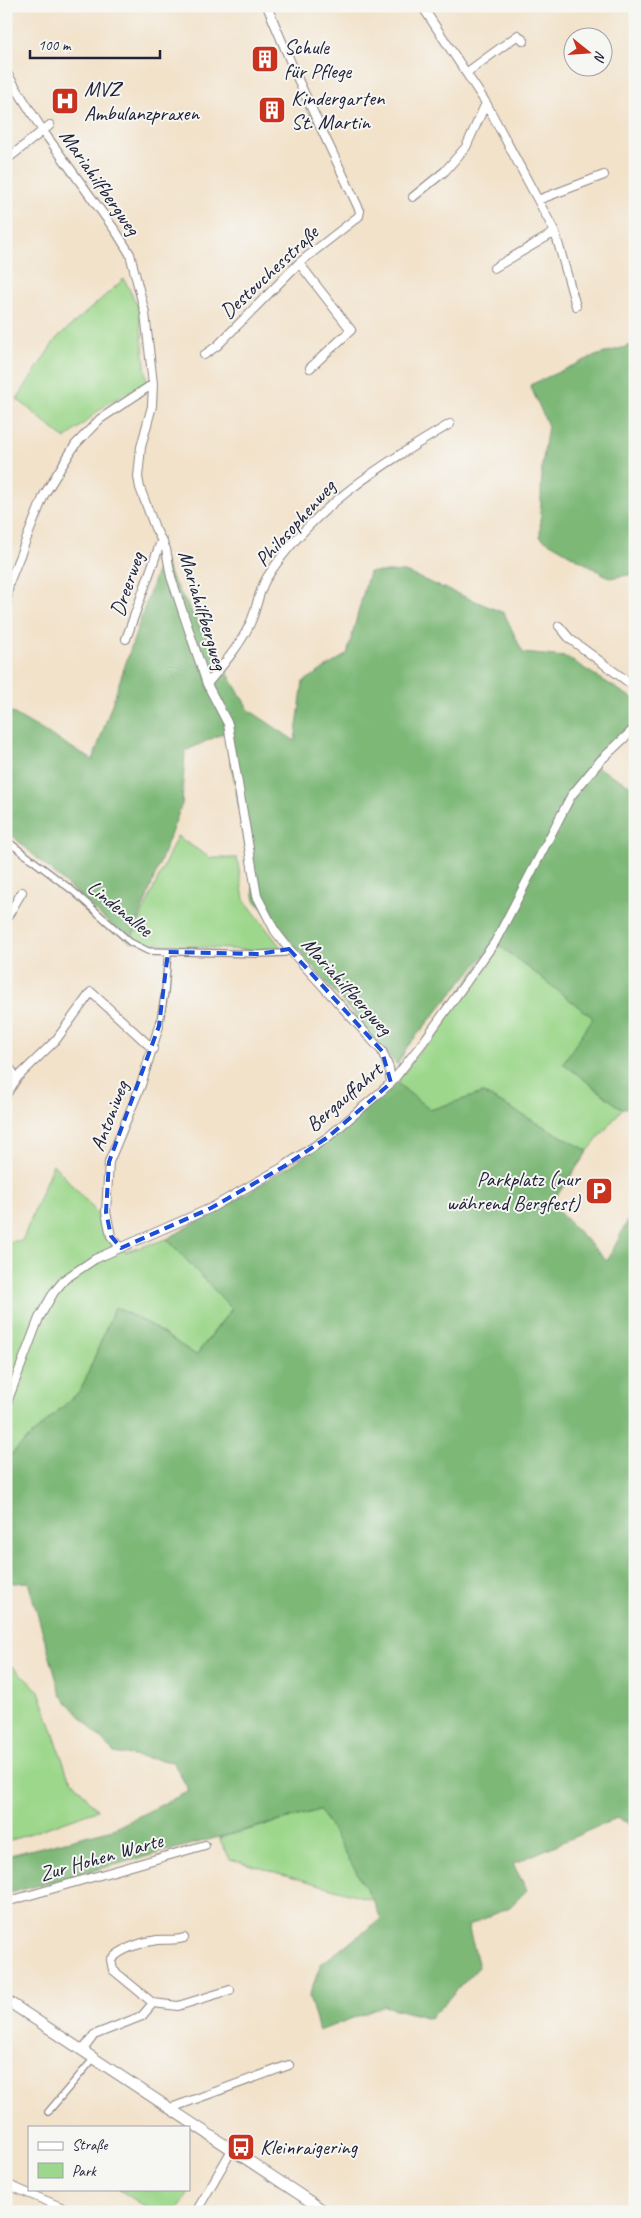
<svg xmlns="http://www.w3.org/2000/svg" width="641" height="2218" font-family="Caveat,sans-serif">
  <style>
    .green { fill: #9cd78b; stroke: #5f7c63 }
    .forest { fill: #7db877; stroke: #506d59 }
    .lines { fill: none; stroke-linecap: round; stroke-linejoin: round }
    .pedestrian-casing { stroke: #8a8282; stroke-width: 8 }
    .minor-casing { stroke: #8a8282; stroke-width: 10 }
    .tertiary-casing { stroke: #8a8282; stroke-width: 12 }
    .pedestrian { stroke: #fff; stroke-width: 5.5 }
    .minor { stroke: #fff; stroke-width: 8 }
    .tertiary { stroke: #fff; stroke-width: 10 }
    .marked { fill: none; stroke: #1d4ed8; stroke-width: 4; stroke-dasharray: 10 6; stroke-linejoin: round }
    .labels { text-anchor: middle; stroke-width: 4; stroke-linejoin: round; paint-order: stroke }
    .poi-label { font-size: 21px; fill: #22223b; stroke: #f6f6f2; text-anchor: start }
    .street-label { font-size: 21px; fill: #22223b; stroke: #f6f6f2 }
  </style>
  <rect width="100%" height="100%" fill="#f6f6f2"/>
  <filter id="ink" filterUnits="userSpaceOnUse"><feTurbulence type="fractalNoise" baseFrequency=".02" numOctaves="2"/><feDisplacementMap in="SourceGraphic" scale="10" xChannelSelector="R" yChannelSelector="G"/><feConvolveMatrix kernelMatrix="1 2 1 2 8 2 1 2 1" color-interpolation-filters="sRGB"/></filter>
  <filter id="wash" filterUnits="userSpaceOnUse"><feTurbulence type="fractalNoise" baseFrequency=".0096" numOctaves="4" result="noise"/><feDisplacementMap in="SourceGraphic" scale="20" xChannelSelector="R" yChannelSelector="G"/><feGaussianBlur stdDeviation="1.12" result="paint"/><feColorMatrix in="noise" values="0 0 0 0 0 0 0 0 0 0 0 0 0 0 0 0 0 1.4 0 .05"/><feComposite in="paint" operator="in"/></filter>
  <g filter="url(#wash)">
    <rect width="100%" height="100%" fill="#f2e2ca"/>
    <path class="green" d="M124,279l15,30 8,74 -39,20 -43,36 -48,-40 39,-60z
      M177,836l33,22h27l7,41 41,54 -155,-11z
      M495,942l99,76 -31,45 59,46 -34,42 -105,-58 -53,17 -33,-27z
      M53,1164l48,53 10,19 14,16 42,-13 65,69 -36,47 -49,-32 -32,-16 -34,83 -75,69v-205l5,-13h11z
      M6,1661l33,30 28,82 30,37 -91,32z
      M320,1810l53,90 -143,-41 -11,-21z
      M118,2189h66l5,4 -13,19h-22z"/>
    <path class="forest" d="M635,344v230l-25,4 -70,-41 2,-72 6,-39 -18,-41 62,-28z
      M162,556l9,21 78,133 46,31 8,-59 44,-28 22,-82h36l99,41 19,40 43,4 69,43v21l-46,42 46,25v317l-13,4 -59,-46 30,-45 -98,-76 -88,105 -10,18 -142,-165 -29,-168 -41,19 -3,53 -52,138 -124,-112v-121l87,51z
      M397,1083l33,27 53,-17 105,58 -37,53 56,57 28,-54v619l-18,-8 -104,46 14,26 -17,17 -42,19 11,41 -49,51 -46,-12 -65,25 -10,-35 12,-32 60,-45 -8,-19 -53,-90 -314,84v-38l107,-27 76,-38 -16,-29 -59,-9 -53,-58 -33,-113 -15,1 -7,-6v-118l75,-69 34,-83 32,16 49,32 36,-46 -65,-70 80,-46 79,-50z"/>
  </g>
  <g filter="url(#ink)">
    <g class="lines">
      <g class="pedestrian-casing">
        <path id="pedestrian" d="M6,840l67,51 57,51 18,9 111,3 26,-1 4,-4
          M159,1026l6,-34 3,-40
          M48,2112l47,-55"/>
      </g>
      <g class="minor-casing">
        <path id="minor" d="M6,72l37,59 74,102 13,21 15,59 8,71 -1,22 -11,41 -3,30 2,11 15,40 11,21 5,28 36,107 21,40 29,172 18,35 14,18 93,102 7,17 2,15
          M466,73l52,-38 6,6
          M486,103l69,129 21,74
          M6,160l44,-35
          M413,197l32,-26 21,-24 20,-44 -64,-97
          M538,200l66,-25
          M299,263l52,67 -41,38
          M494,268l61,-36
          M204,355l13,-9 82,-83 60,-47 1,-5 -60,-127 -33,-78
          M6,608l3,-25 35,-88 31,-50 25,-26 53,-35
          M559,626l11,13 65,48
          M126,639l34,-95 3,-3
          M207,684c16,-19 36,-42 45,-65 5,-13 7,-28 14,-40 45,-71 114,-113 184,-155
          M6,919l16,-27
          M6,1063l11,15
          M6,1095l11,-17 39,-38 35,-48 62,57
          M121,1248l-10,-12 -5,-24 3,-50 32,-77 18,-59
          M6,1405l33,-87 15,-26 11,-13 30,-20 116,-51 72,-41 45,-30 63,-54 33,-42 71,-99 76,-146 29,-35 35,-33
          M6,1902l199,-57
          M153,2003l-40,-33 -2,-10c9,-11 31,-18 46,-20 10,-1 17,1 27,-2
          M83,2050l11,-15 48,-19 11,-13 25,3 52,-16
          M171,2108l118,-43
          M6,2184l67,28
          M196,2212l37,-64"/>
      </g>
      <g class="tertiary-casing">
        <path id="tertiary" d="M6,2000l320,212"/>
      </g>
      <use href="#pedestrian" class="pedestrian"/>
      <use href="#minor" class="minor"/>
      <use href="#tertiary" class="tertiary"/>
    </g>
  </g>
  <path class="marked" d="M289,949l93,102 9,32 -63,54 -45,30 -72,41 -90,40 -10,-12 -5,-24 3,-50 50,-136 9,-74 91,2z"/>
  <defs>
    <g id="building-square" transform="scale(1.4375)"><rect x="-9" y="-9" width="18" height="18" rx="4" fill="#c8321e" stroke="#f6f6f2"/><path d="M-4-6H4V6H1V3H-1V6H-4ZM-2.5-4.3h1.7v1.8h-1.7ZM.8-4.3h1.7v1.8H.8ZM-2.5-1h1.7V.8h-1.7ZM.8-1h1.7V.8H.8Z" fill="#fff"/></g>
    <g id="hospital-square" transform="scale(1.4375)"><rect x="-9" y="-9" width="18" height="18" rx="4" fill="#c8321e" stroke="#f6f6f2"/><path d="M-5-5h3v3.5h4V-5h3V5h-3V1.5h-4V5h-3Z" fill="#fff"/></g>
    <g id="parking-square" transform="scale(1.4375)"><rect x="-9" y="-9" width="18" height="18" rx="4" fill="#c8321e" stroke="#f6f6f2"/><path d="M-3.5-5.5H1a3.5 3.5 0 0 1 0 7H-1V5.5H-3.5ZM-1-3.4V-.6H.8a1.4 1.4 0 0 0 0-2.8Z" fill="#fff"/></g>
    <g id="bus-square" transform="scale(1.4375)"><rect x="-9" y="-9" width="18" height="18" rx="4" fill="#c8321e" stroke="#f6f6f2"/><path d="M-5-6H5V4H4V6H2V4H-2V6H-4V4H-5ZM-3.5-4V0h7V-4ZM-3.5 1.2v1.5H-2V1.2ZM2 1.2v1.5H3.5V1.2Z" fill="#fff"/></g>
  </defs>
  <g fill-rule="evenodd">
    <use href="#building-square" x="265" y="59"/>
    <use href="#hospital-square" x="65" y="101"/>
    <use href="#building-square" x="272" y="110"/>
    <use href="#parking-square" x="599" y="1191"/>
    <use href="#bus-square" x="241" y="2147"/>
  </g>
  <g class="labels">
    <g class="poi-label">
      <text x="284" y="54">Schule<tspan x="284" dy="24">für Pflege</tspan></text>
      <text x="84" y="96">MVZ<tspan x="84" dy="24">Ambulanzpraxen</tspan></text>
      <text x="291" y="105">Kindergarten<tspan x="291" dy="24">St. Martin</tspan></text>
      <text x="580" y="1186" text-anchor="end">Parkplatz (nur<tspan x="580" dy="24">während Bergfest)</tspan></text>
      <text x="260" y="2154">Kleinraigering</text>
    </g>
    <g class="street-label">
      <text transform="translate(100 182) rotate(55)" y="7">Mariahilfbergweg</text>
      <text transform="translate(269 272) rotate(-43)" y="7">Destouchesstraße</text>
      <text transform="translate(295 523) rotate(-48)" y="7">Philosophenweg</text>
      <text transform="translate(127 584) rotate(-71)" y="7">Dreerweg</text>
      <text transform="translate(203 610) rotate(73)" y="7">Mariahilfbergweg</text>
      <text transform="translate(120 908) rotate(39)" y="7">Lindenallee</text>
      <text transform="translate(347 986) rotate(48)" y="7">Mariahilfbergweg</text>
      <text transform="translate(344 1097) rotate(-41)" y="7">Bergauffahrt</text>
      <text transform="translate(109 1116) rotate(-69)" y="7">Antoniweg</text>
      <text transform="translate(101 1857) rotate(-16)" y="7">Zur Hohen Warte</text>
    </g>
  </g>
  <rect width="641" height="2218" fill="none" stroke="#f6f6f2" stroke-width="25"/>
  <rect x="28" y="2126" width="162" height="65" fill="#f6f6f2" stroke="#a1a1a9"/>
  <rect x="38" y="2142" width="25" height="8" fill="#ffffff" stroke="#a1a1a9"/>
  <text x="72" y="2150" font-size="15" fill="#22223b">Straße</text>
  <rect x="38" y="2163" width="25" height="15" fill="#9cd78b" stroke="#a1a1a9"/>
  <text x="72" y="2176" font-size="15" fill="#22223b">Park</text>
  <g transform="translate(588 52) rotate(107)"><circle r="24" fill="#f6f6f2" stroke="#a1a1a9"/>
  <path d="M0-4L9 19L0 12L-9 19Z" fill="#c8321e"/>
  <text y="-8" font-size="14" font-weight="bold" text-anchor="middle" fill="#22223b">N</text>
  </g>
  <path d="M30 50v8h130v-8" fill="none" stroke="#22223b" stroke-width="2.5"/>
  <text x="38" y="50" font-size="15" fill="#22223b" stroke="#f6f6f2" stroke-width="4" paint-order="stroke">100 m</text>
</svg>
